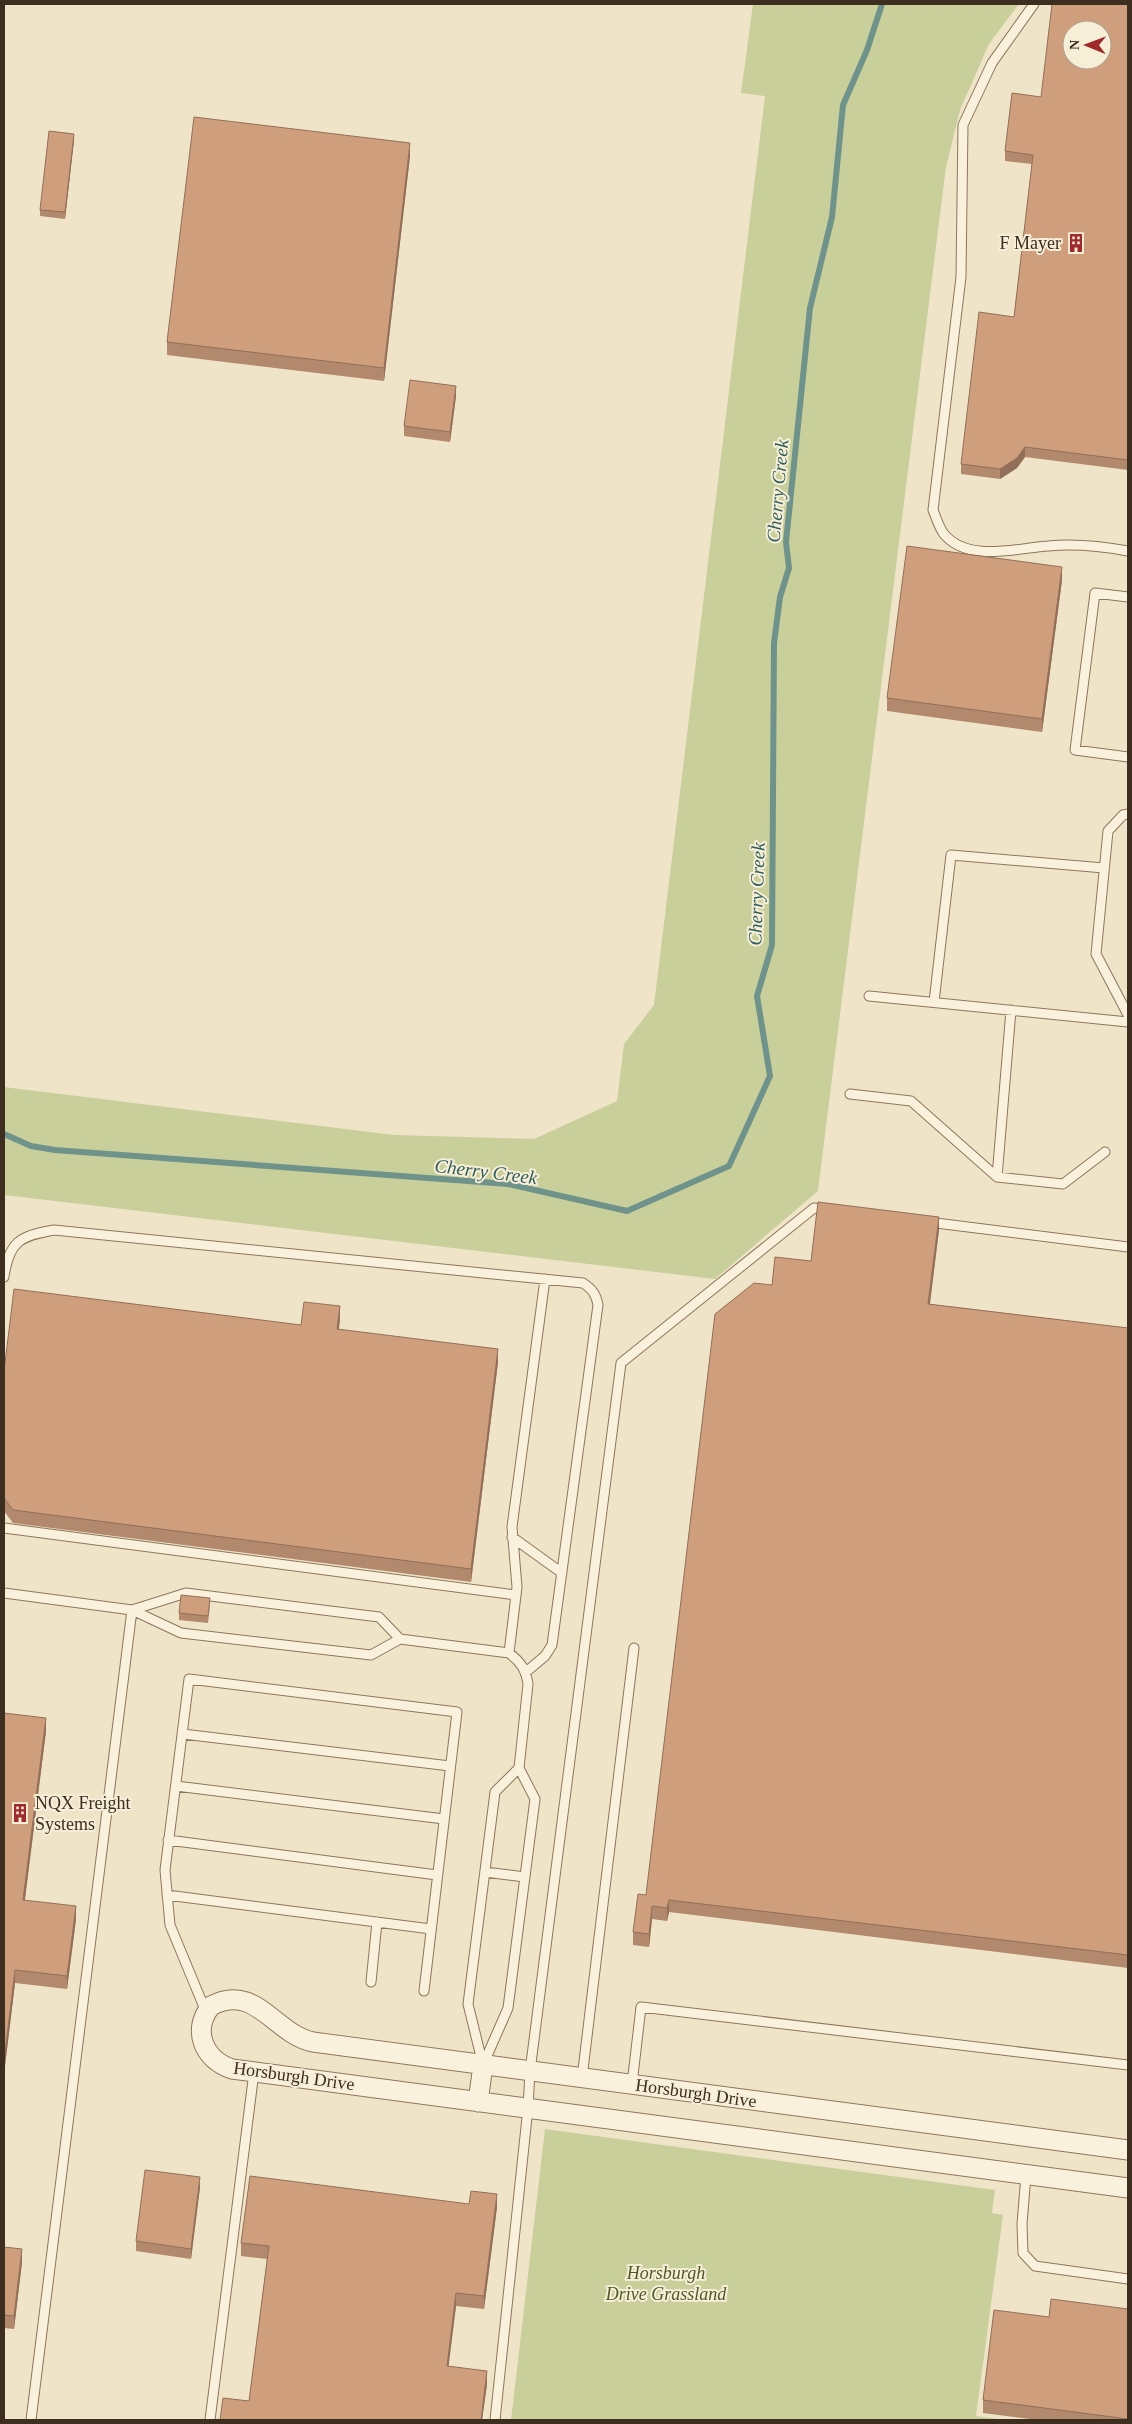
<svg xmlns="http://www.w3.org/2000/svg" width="1132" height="2424" font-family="'Times New Roman',serif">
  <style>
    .green { fill: #c9cf9b }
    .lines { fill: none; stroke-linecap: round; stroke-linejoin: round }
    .stream { stroke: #6f938a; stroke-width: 6 }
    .lane-casing { stroke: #8d765c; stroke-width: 11 }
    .street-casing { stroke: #8d765c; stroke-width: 21 }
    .lane { stroke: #faf1dc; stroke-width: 9 }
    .street { stroke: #faf1dc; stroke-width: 19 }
    .wall { fill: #b2896c }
    .shaded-wall { fill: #916f58 }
    .building { fill: #cf9f7d; stroke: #916f58; fill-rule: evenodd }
    .labels { text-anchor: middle; stroke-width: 4; stroke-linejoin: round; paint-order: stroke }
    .poi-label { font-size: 18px; fill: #3d2e20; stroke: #f7eed8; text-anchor: end }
    .street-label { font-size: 18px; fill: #3d2e20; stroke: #f7eed8 }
    .park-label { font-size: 18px; font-style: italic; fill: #4d5a26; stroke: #f7eed8 }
    .water-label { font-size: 19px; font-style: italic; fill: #2f5d5a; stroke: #f7eed8 }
  </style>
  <rect width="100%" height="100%" fill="#f0e4c8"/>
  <path class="green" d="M753,4h266l-30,40 -29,66 -14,57 -128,1024 -103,88 -711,-84v-108l390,48 140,4 83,-38 7,-57 30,-39 111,-909 -24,-3z
    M545,2129l450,61 -3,23 11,2 -27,201 28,4h-493z"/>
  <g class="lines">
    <path class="stream" d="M4,1134l27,12 24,4 453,34 119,27 102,-45 41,-90 -13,-80 15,-51 2,-302 6,-46 9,-29 -3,-26 24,-234 22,-91 11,-112 24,-55 15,-46"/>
    <g class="lane-casing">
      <path id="lane" d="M1034,4l-42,59 -29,62 -2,152 -28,233c3,7 6,18 11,24 24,29 73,14 104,12 28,-3 53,0 80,5
        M1128,597l-33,-4 -20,157 53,7
        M1128,814l-5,1 -15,16 -12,123 32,61
        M869,996l259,26
        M934,1002l17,-147 153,13
        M850,1094l61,7 86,76 66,7 42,-32
        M997,1177l14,-167
        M928,1222l200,25
        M4,1277c5,-36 16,-41 50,-47l529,53c9,6 13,11 15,22l-46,340 -7,11 -19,16
        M4,1528l512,67
        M512,1537l50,36
        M4,1593l128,17 -101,810
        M132,1610l49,23 190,22 29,-16 109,14c12,9 17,17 19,31l-9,84 16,31 -27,209 -25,57
        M132,1610l54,-17 193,24 21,22
        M509,1653l8,-66 -5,-60 33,-248
        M183,1734l267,32
        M176,1786l268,33
        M168,1840l269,35
        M485,1872l40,5
        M167,1895l264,34
        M371,1982l6,-60
        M206,2012l-36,-87 -5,-55 24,-191 268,33 -33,279
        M483,2065l-15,-61 27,-212 24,-24
        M582,2078l52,-430
        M632,2084l9,-77 487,58
        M1026,2175l-4,49 1,29 12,13 93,13
        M210,2420l44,-348
        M495,2420l33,-312 2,-37 91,-708 193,-155 14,2"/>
    </g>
    <g class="street-casing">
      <path id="street" d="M478,2102l5,-37
        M1128,2150l-815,-108c-39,-8 -57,-60 -102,-36 -20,24 -7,54 21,63l896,119"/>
    </g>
    <use href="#lane" class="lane"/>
    <use href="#street" class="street"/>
  </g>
  <path class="wall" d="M1128,4v466l-103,-13 -8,11 -17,11 -39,-5v-10l53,-147 18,-153 -27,-3v-10l36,-54z
    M74,140l-9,79 -25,-3v-6z
    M410,156l-26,225 -217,-26v-13z
    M456,396l-6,46 -46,-6v-10z
    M1062,580l-20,152 -155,-21v-13z
    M939,1230l-9,74 198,24v640l-459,-56 -2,9 -15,-2 -3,28 -16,-2v-13l13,-37 126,-610 39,-24z
    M340,1319l-1,10 159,33 -27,220 -458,-59 -9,-12v-140l297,-46z
    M210,1605l-2,18 -29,-3v-7z
    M4,1713l42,18 -21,169 51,19 -9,70 -52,-6 -11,91z
    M200,2187l-9,72 -55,-8v-10z
    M469,2204l28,3 -13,102 -28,-3 -8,60 39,18 -5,36h-262l29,-19 18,-142 -26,-3v-13z
    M4,2247l18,15 -8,67 -10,-1z
    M1128,2309v111h-89l-56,-7v-13l66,-83z"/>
  <path class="shaded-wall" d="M74,134v6l-9,79v-7z
    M410,143v13l-26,225v-13z
    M456,386v10l-6,46v-10z
    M1025,447v10l-8,11 -17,11v-10z
    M1062,567v13l-20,152v-13z
    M939,1217v13l-11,87v-13z
    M340,1306v13l-3,23v-13z
    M498,1349v13l-27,220v-13z
    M46,1718v13l-23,182v-13z
    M669,1900v12l-2,9v-13z
    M76,1906v13l-9,70v-13z
    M652,1906v13l-3,28v-13z
    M15,1970v13l-11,91v-13z
    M200,2177v10l-9,72v-10z
    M497,2194v13l-13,102v-13z
    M22,2249v13l-8,67v-13z
    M456,2293v13l-9,73v-13z
    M487,2371v13l-5,36h-1z"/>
  <path class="building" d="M1052,4h76v456l-103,-13 -8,11 -17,11 -39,-5 18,-152 35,5 19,-162 -28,-4 7,-58 29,4zM1072,30h30v30h-30z
    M194,117l216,26 -26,225 -217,-26z
    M49,131l25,3 -9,78 -25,-2z
    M410,380l46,6 -6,46 -46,-6z
    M907,546l155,21 -20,152 -155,-21z
    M818,1202l121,15 -11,87 200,24v627l-459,-55 -2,8 -15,-2 -3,28 -16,-2 5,-38 8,1 69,-581 39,-31 18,2 3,-28 36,4z
    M14,1289l287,36 3,-23 36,4 -3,23 161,20 -27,220 -458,-59 -9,-12v-127z
    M181,1595l29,3 -2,18 -29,-3z
    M4,1713l42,5 -23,182 53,6 -9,70 -52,-6 -11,91z
    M145,2170l55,7 -9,72 -55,-8z
    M250,2176l219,28 2,-13 26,3 -13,102 -28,-3 -9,73 40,5 -6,49h-261l3,-22 26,3 20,-155 -28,-3z
    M4,2247l18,2 -8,67 -10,-1z
    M1051,2299l77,10v110l-145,-19 11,-90 55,7z"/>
  <defs>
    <g id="building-bare" transform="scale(1.5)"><path d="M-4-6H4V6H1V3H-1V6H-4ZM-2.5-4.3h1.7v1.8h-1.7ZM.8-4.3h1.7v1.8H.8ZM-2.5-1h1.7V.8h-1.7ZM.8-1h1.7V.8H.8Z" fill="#9e2a2b" stroke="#f7eed8" stroke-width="2.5" paint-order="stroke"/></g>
  </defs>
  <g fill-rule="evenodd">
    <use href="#building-bare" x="1076" y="243"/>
    <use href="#building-bare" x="20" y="1813"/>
  </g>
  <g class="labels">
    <g class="poi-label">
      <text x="1061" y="249">F Mayer</text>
      <text x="35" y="1809" text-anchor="start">NQX Freight<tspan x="35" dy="21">Systems</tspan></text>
    </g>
    <g class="street-label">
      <text transform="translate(294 2076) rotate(8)" y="6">Horsburgh Drive</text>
      <text transform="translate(696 2093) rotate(8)" y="6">Horsburgh Drive</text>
    </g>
    <g class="park-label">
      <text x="666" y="2279">Horsburgh<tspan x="666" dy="21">Drive Grassland</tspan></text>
    </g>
    <g class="water-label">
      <text transform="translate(777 491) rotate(-85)" y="7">Cherry Creek</text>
      <text transform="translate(756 894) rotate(-88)" y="7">Cherry Creek</text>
      <text transform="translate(486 1171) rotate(7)" y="7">Cherry Creek</text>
    </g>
  </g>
  <rect width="1132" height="2424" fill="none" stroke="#3d2e20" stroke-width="10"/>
  <g transform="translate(1087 45) rotate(271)"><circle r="24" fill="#f7eed8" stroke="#ada18e"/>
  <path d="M0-4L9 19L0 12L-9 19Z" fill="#9e2a2b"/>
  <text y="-8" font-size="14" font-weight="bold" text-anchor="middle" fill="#3d2e20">N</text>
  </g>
</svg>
